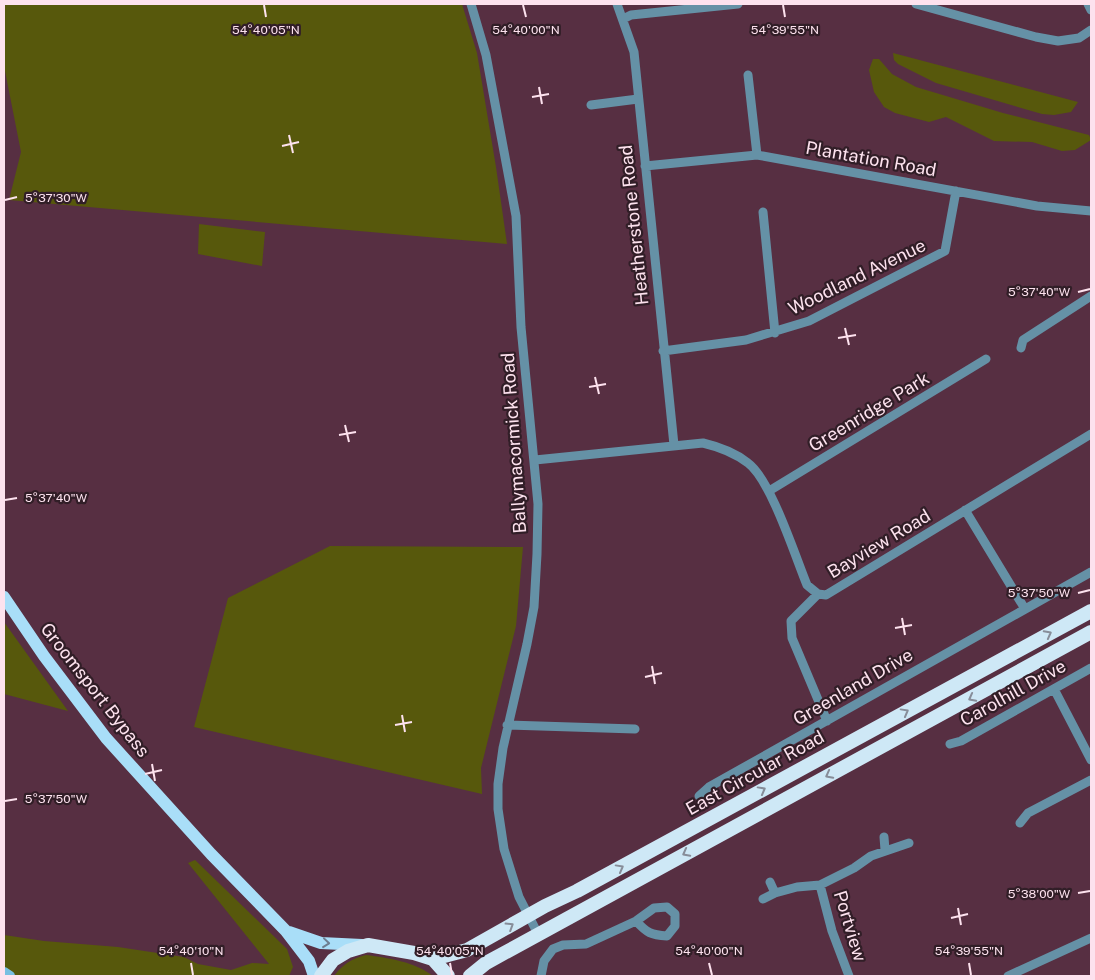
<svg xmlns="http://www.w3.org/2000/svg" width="1095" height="980" font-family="'Public Sans',sans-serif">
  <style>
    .green { fill: #57580c }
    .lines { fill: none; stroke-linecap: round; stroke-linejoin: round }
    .minor { stroke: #6591a6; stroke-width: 9 }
    .secondary { stroke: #78bfe1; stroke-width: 10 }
    .primary { stroke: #a9def8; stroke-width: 12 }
    .trunk { stroke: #cee8f6; stroke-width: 14 }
    .oneway { stroke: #878d99 }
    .oneway2 { stroke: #6d7e90 }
    .ticks { fill: none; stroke: #fde2ee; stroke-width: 2 }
    .labels { text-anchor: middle; stroke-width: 4.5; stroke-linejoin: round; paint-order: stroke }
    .street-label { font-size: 18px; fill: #fde2ee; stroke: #311e27 }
    .ticks-label { font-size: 12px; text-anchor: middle; fill: #fde2ee; stroke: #311e27; stroke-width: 4.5; stroke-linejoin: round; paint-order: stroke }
  </style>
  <rect width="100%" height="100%" fill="#572f42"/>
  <path class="green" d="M4,4h458l15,49 19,114 11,77 -498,-44 12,-48 -17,-86z
    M893,53l185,49 -7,10 -17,3 -12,-1 -106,-31 -38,-19 -4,-4z
    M873,59h6l13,15 24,13 87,26 86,22 2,5 -16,10 -13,1 -30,-9 -38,-1 -48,-24 -17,5 -34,-9 -11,-6 -10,-15 -5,-22z
    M199,224l66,8 -3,34 -64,-12z
    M330,546l193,1 -7,79 -35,142 1,26 -288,-67 34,-129z
    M4,622l64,89 -64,-17z
    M195,860l92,89 6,18 -4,9h-285v-41l40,6 74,6 66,10 14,7 33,6 21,-7 17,1 -81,-101z
    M366,955c23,3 49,7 67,21h-99c9,-12 17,-17 32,-21z"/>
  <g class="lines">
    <path class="minor" d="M471,4l15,51 30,161 5,111 17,177 -1,50 -3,53 -7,37 -24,104 -5,36v25l6,40 15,48 19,37
      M617,4l17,48 40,393
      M916,4l120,33 22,4 21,-3 12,-8
      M1088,4l3,6
      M623,19l8,-4 107,-11
      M748,75l9,80
      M591,105l47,-6
      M645,166l112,-11 280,51 54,5
      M763,212l12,121
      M1021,348l2,-8 68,-44
      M663,351l83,-11 63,-19 136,-70 11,-60
      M535,460l168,-17c17,4 31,9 45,20 23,17 47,93 59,122l11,9 8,1 265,-161
      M769,491l217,-132
      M965,510l60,99
      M818,594l-27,27 1,17 35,83
      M1054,689l37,71
      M507,725l128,4
      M950,744l11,-3 130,-73
      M699,796l10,-9 382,-215
      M1020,823l8,-10 63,-33
      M884,837l1,13
      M770,882l5,11
      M820,885l12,46 17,45
      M763,899l12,-6 22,-6 23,-2 34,-17 17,-12 38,-13
      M541,976l3,-15 9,-12 10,-4 23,-1 50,-23 18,-13 13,-1 8,7v12l-8,10c-16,-1 -20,-3 -31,-15
      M1008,976l83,-38"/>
    <path class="secondary" d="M4,972l6,4"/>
    <path class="primary" d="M4,597l40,59 62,82 105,116 75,77 23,30 5,15
      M289,932l32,11 41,2"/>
    <path class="trunk" d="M433,959l34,-9 78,-44 32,-15 514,-280
      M321,976l12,-16 15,-9 20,-6 46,8 19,6 15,17
      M470,976l16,-13 605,-331"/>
  </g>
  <defs><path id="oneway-chevron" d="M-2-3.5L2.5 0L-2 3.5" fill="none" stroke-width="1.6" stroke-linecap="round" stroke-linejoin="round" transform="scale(1.25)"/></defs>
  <g class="oneway">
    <use href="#oneway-chevron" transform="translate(1048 634) rotate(-28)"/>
    <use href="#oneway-chevron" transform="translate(972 698) rotate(152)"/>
    <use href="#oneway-chevron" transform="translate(905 712) rotate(-29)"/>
    <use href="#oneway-chevron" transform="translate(829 775) rotate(152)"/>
    <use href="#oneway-chevron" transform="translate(762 790) rotate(-29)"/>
    <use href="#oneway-chevron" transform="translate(686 853) rotate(152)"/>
    <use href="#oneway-chevron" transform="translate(620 868) rotate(-29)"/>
    <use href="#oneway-chevron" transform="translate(510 926) rotate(-32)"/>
  </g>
  <use class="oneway2" href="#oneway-chevron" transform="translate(326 943) rotate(6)"/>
  <path class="ticks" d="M264,5l2,12M523,5l3,12M783,5l2,12M539,87l3,17M532,97l17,-3M289,135l4,18M282,146l17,-4M5,200l12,-3M1078,292l12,-3M845,328l4,17M838,338l18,-3M595,377l4,17M589,387l17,-3M345,425l4,17M339,435l17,-3M5,500l12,-2M1078,593l12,-3M902,618l3,17M895,628l17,-3M652,666l3,18M645,677l17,-4M402,715l3,17M395,725l17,-3M152,764l3,17M145,774l17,-4M5,801l12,-2M1078,893l12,-2M958,908l3,17M951,918l17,-4M191,963l2,12M450,963l2,12M709,963l3,12M969,963l2,12"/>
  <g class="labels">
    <g class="street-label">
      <text transform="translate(871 159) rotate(10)" y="6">Plantation Road</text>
      <text transform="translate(634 225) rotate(-96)" y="6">Heatherstone Road</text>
      <text transform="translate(857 277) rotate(-26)" y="6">Woodland Avenue</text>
      <text transform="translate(869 412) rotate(-31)" y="6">Greenridge Park</text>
      <text transform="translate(514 443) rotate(-94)" y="6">Ballymacormick Road</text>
      <text transform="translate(879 544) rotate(-31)" y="6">Bayview Road</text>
      <text transform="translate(853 687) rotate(-30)" y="6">Greenland Drive</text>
      <text transform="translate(95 690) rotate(52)" y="6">Groomsport Bypass</text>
      <text transform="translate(1013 693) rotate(-29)" y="6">Carolhill Drive</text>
      <text transform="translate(755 773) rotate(-29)" y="6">East Circular Road</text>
      <text transform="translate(850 926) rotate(73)" y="6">Portview</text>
    </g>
  </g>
  <g class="ticks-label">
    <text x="266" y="34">54°40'05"N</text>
    <text x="526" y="34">54°40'00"N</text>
    <text x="785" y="34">54°39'55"N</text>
    <text x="56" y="202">5°37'30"W</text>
    <text x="1039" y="296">5°37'40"W</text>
    <text x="56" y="502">5°37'40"W</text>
    <text x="1039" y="597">5°37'50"W</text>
    <text x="56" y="803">5°37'50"W</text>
    <text x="1039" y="898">5°38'00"W</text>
    <text x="191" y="955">54°40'10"N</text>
    <text x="450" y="955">54°40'05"N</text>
    <text x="709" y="955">54°40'00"N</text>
    <text x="969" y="955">54°39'55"N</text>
  </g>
  <rect width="1095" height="980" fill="none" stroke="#fde2ee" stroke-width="10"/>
</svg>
